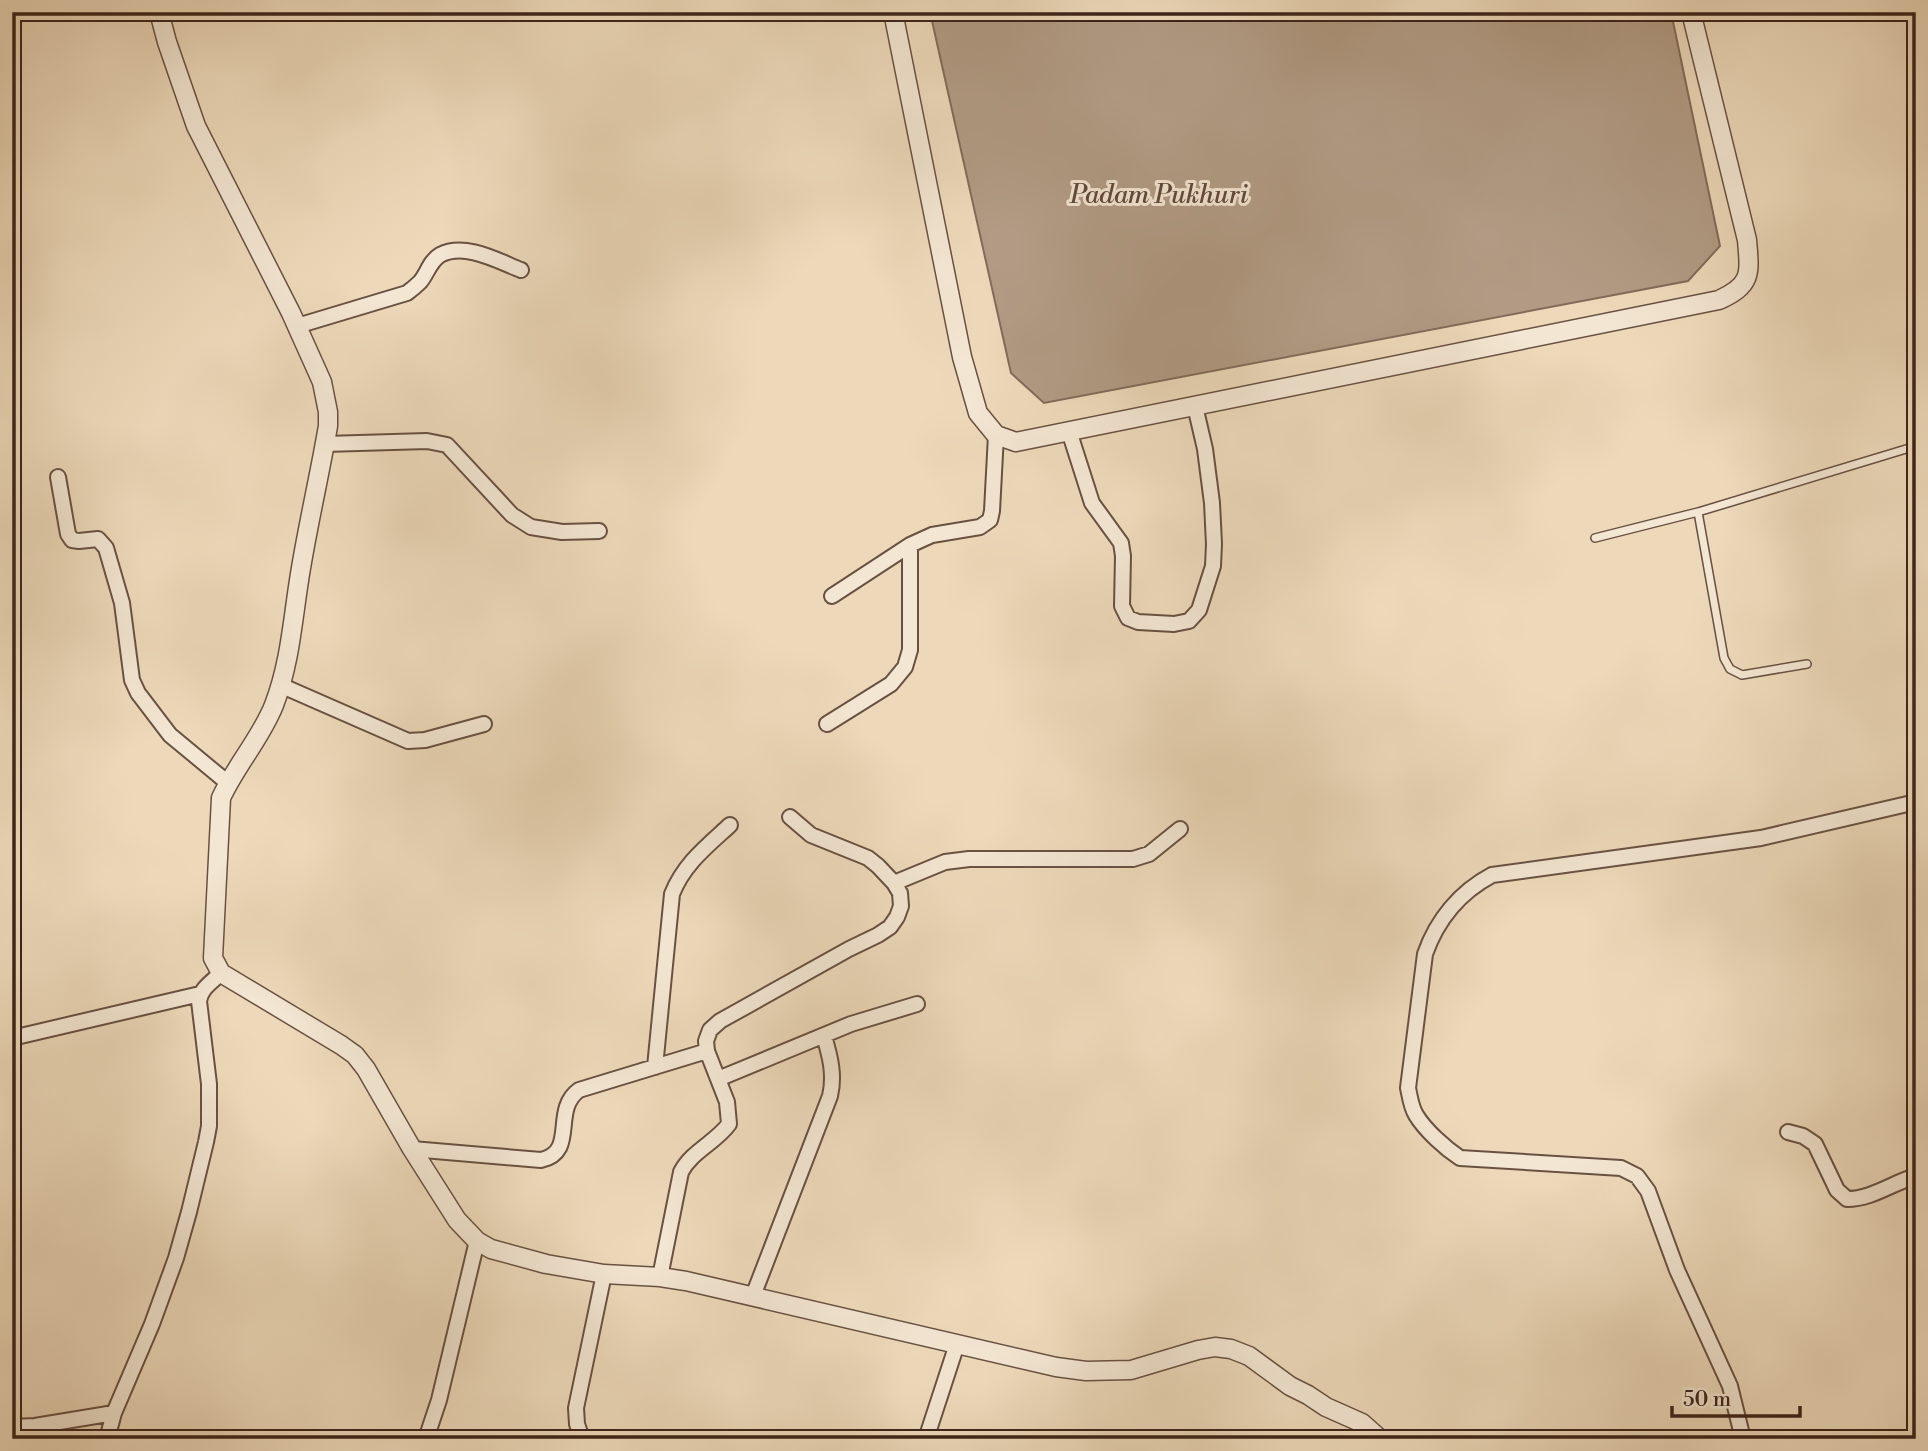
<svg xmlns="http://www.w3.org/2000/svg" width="1928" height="1451" font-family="'Libre Bodoni',serif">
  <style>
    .water { fill: #b19b84; stroke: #836b5a; stroke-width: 2 }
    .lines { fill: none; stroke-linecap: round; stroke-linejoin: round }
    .service-casing { stroke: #695142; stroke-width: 10 }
    .minor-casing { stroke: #695142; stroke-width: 18 }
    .tertiary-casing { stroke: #695142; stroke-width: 21 }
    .service { stroke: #f3e6d2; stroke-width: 7 }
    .minor { stroke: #f3e6d2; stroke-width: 14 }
    .tertiary { stroke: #f3e6d2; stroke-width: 18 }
    .labels { text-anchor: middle; stroke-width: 6; stroke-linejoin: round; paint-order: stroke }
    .water-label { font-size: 26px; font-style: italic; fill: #60483a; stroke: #f3e6d2 }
  </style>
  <rect width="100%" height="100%" fill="#edd9ba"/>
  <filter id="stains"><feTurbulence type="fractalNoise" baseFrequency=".00286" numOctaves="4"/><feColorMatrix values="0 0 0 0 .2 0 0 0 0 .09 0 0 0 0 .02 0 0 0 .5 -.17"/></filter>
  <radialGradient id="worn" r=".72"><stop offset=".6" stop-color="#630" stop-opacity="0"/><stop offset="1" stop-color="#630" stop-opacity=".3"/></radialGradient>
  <path class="water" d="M930,12h741l49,234 -32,35 -644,122 -33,-30z"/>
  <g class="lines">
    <g class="service-casing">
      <path id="service" d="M1698,512l26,146 6,11 12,6 65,-11
        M1595,538l103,-26 218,-66"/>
    </g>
    <g class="minor-casing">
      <path id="minor" d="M297,326l110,-33c4,-3 9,-7 13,-11 7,-8 10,-21 20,-27 25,-13 58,6 81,15
        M1069,431l23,72 29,40 2,13 -1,50 6,12 10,4 36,2 15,-3 10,-11 14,-44 1,-22 -2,-41 -7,-54 -10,-43
        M325,444l102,-3 20,4 65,70 19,12 31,5 37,-1
        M58,477l10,57 4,6 7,1 19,-2 8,9 16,55 10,77 6,13 32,42 58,48
        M832,596l78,-51 22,-10 48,-8 10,-7 2,-9 4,-76
        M280,685l128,56 17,-1 59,-16
        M827,724l64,-40 14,-17 5,-17v-105
        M894,883l51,-21 24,-3h164l16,-5 31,-25
        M12,1038l188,-44
        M655,1067l17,-173c12,-30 34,-47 58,-69
        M718,1079l133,-55 66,-20
        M1788,1132l15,4 12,8 22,46 10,9c25,0 45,-16 69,-23
        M412,1149l129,11c37,-8 10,-50 38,-70l128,-39
        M660,1277l21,-105c11,-21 34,-29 48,-48l-2,-22 -20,-51 -1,-10 4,-11 10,-9 129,-72 29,-14 12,-8 7,-10 4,-11 -1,-13 -6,-10 -16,-17 -10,-8 -57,-23 -21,-18
        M753,1296l77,-200c5,-21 0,-40 -6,-60
        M12,1427l23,-1 79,-13
        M107,1439l7,-26 38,-89 24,-66 13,-46 17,-70 3,-16v-42l-10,-83c2,-13 13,-19 22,-28
        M426,1439l13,-39 38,-159
        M582,1439l-5,-15 -1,-16 28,-134
        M926,1439l31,-95
        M1743,1439l-13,-53 -53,-116 -29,-79 -11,-15 -16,-8 -161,-10c-15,-10 -35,-28 -44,-43 -5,-8 -6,-18 -8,-27l17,-134c12,-34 35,-62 67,-79l269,-37 155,-36"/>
    </g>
    <g class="tertiary-casing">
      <path id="tertiary" d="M159,12l8,30 29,84 95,187 31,69 6,30v14c-8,47 -19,94 -27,142 -8,46 -10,93 -27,137 -13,33 -38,60 -53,93l-8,160 8,15 120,72 14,10 11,14 46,80 45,71 20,21 14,8 55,15 58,10 56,3 26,4 370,86 30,4 45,-1 67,-20 17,-3 16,2 18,7 41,30 18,9 18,12 36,16 18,16
        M893,12l69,345 16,56 18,22 20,7 703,-142c33,-15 31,-26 28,-60l-56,-228"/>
    </g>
    <use href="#service" class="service"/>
    <use href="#minor" class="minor"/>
    <use href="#tertiary" class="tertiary"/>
  </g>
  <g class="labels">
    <g class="water-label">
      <text x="1159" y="203">Padam Pukhuri</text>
    </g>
  </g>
  <rect width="1928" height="1451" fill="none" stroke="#edd9ba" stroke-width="42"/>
  <rect x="14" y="14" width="1900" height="1423" fill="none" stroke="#3d241a" stroke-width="3.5"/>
  <rect x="21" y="21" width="1886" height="1409" fill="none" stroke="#3d241a" stroke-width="2"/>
  <path d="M1672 1406v10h128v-10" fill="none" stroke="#3d241a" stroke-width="3.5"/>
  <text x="1683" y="1406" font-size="21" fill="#3d241a" stroke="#f3e6d2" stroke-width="5" paint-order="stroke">50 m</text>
  <rect width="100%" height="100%" filter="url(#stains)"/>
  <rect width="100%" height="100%" fill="url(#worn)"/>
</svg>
